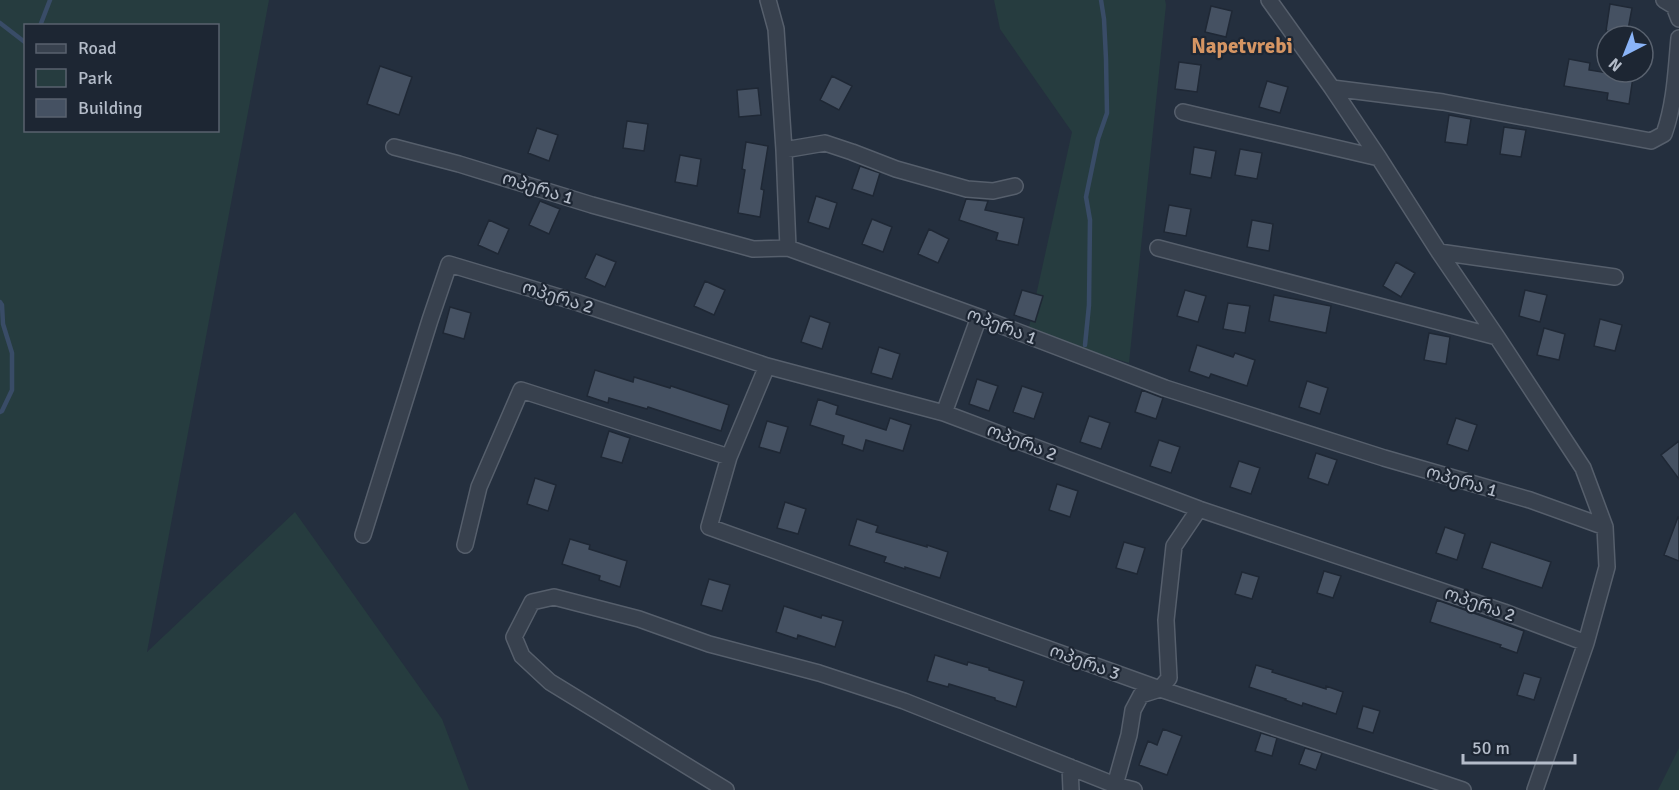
<svg xmlns="http://www.w3.org/2000/svg" width="1679" height="790" font-family="Signika,'Noto Sans Georgian',sans-serif">
  <style>
    .green { fill: #263c3f; fill-rule: evenodd }
    .lines { fill: none; stroke-linecap: round; stroke-linejoin: round }
    .stream { stroke: #394c67; stroke-width: 4.5 }
    .building { fill: #455162; stroke: #1f2835; stroke-width: 1.5 }
    .minor-casing { stroke: #565f6c; stroke-width: 18 }
    .minor { stroke: #38414e; stroke-width: 15 }
    .labels { text-anchor: middle; stroke-width: 4.5; stroke-linejoin: round; paint-order: stroke }
    .street-label { font-size: 18px; fill: #b4bcc9; stroke: #1d2633 }
    .quarter-label { font-size: 21px; font-weight: bold; fill: #d59563; stroke: #1d2633 }
  </style>
  <rect width="100%" height="100%" fill="#242f3e"/>
  <path class="green" d="M0,0h269l-122,652 148,-140 147,207 27,71h-469zM26,26h192v104h-192z
    M994,0h171l1,5 -37,358 -101,-31 44,-200 -72,-103z
    M1679,748v42h-21z"/>
  <g class="lines">
    <path class="stream" d="M0,23l26,20
      M40,26l10,-26
      M0,302l2,3 1,19 9,29v37l-10,21 -2,1
      M1085,345l4,-40 1,-85 -4,-23 12,-58 9,-26 -1,-54 -2,-40 -3,-19"/>
  </g>
  <path class="building" d="M1610,4l22,4 -5,27 -21,-4z
    M1211,6l21,5 -6,26 -21,-5z
    M1569,59l21,4 -1,7 44,7 -4,27 -22,-4 1,-7 -44,-7z
    M1179,62l22,3 -4,27 -22,-3z
    M380,66l32,11 -13,38 -32,-11z
    M832,76l20,10 -13,24 -19,-10z
    M1267,81l21,6 -8,26 -21,-6z
    M758,88l3,27 -22,2 -2,-27z
    M1449,115l22,4 -4,26 -22,-3z
    M627,121l21,3 -4,27 -21,-3z
    M1504,127l22,3 -5,27 -21,-3z
    M537,128l21,7 -9,26 -21,-8z
    M746,142l22,4 -7,43 3,1 -4,27 -22,-4 7,-43 -3,-1z
    M1194,147l22,4 -5,27 -21,-4z
    M1240,149l22,4 -5,26 -22,-4z
    M680,155l21,4 -4,27 -22,-4z
    M860,166l20,7 -7,23 -21,-7z
    M816,196l21,7 -8,26 -21,-7z
    M966,199l22,2 -3,9 39,8 -6,27 -22,-5 2,-7 -39,-13z
    M540,201l20,8 -11,25 -20,-9z
    M1169,205l22,4 -5,27 -22,-4z
    M872,219l20,8 -9,25 -21,-8z
    M489,220l20,9 -11,25 -20,-9z
    M1252,220l21,4 -4,27 -22,-4z
    M929,229l20,10 -11,24 -20,-9z
    M596,254l20,8 -11,25 -20,-9z
    M1396,262l19,11 -14,24 -18,-11z
    M705,281l20,9 -11,25 -20,-9z
    M1022,290l21,6 -8,26 -21,-7z
    M1185,290l21,6 -8,26 -21,-6z
    M1525,290l22,5 -7,27 -21,-6z
    M1274,295l57,11 -5,27 -57,-12z
    M1228,303l22,3 -5,27 -22,-4z
    M450,307l21,6 -7,26 -21,-6z
    M810,316l20,7 -8,26 -21,-7z
    M1600,319l22,6 -7,26 -21,-5z
    M1544,328l21,6 -6,26 -22,-5z
    M1429,333l21,4 -4,27 -22,-4z
    M1197,345l36,12 2,-4 20,7 -8,26 -36,-12 -2,4 -20,-7z
    M879,347l21,7 -8,25 -21,-6z
    M595,370l38,12 1,-5 36,11 1,-2 58,19 -8,26 -73,-24 -1,2 -38,-11 -1,5 -21,-7z
    M977,379l21,7 -9,25 -20,-7z
    M1307,381l21,7 -8,26 -21,-7z
    M1022,386l21,7 -9,26 -21,-7z
    M1142,390l21,8 -7,21 -21,-7z
    M818,399l20,7 -2,8 50,16 4,-12 21,7 -8,26 -37,-11 -3,11 -21,-7 2,-8 -34,-11z
    M1089,416l21,7 -9,26 -21,-7z
    M1456,418l21,7 -9,26 -21,-7z
    M767,421l21,6 -8,26 -21,-6z
    M609,431l21,7 -8,25 -21,-6z
    M1159,440l21,7 -9,26 -21,-7z
    M1679,441v38l-18,-24z
    M1316,453l21,7 -9,25 -20,-7z
    M1239,461l21,7 -9,26 -21,-7z
    M535,478l21,7 -8,26 -21,-7z
    M1057,484l21,7 -8,26 -21,-7z
    M785,502l21,7 -8,25 -21,-6z
    M1678,517h1v44l-15,-6z
    M857,519l21,7 -2,6 51,15v-2l21,7 -8,26 -35,-11v2l-21,-7 2,-5 -37,-12z
    M1445,527l20,7 -8,26 -21,-7z
    M570,539l20,6 -1,4 38,12 -7,26 -21,-7 1,-4 -38,-12z
    M1124,542l21,6 -8,26 -21,-6z
    M1491,542l60,20 -9,26 -60,-20z
    M1324,571l17,5 -8,22 -16,-5z
    M1242,572l17,5 -7,22 -17,-5z
    M709,579l21,6 -8,26 -21,-6z
    M1437,600l87,31 -7,22 -17,-6 1,-2 -71,-23z
    M784,606l37,12 1,-3 21,6 -8,26 -37,-12 -1,4 -21,-7z
    M935,655l32,10 1,-3 21,6v2l35,11 -8,26 -21,-7v-2l-46,-14 -1,3 -21,-6z
    M1256,665l17,5 -1,2 54,17v-3l17,6 -7,22 -33,-11 -1,3 -17,-6 1,-1 -37,-12z
    M1524,673l17,5 -7,22 -17,-5z
    M1363,706l17,5 -7,22 -16,-5z
    M1163,729l19,7 -15,39 -28,-10 9,-24 9,4z
    M1261,733l16,5 -5,18 -17,-5z
    M1305,748l17,5 -6,17 -17,-6z"/>
  <g class="lines">
    <g class="minor-casing">
      <path id="minor" d="M768,0l8,29 8,121 4,98
        M1269,0l63,88 47,70 60,94 58,85 86,131 22,59 2,40 -21,76 -51,147
        M1664,0l10,6 5,13
        M1332,88l111,14 208,39 13,-7c11,-31 12,-64 15,-96
        M1183,112l196,46
        M394,147l65,17 133,41 161,44 35,-1 191,69 186,71 219,70 146,42 75,27
        M784,150l41,-7 27,9 44,17 71,20 26,2 22,-5
        M1158,248l339,89
        M1439,252l176,25
        M767,366l-38,91 -20,70 451,162 303,101
        M944,413l35,-96
        M363,535l67,-215 19,-56 130,39 188,63 177,47 255,96 305,103 82,31
        M465,545l14,-58 42,-97 208,67
        M1070,767l1,23
        M1115,785l14,-50 4,-25 8,-15 19,-6 9,-11 -3,-58 8,-74 25,-37
        M726,790l-176,-108 -28,-26 -8,-19 18,-35 22,-5 85,22 70,25 110,29 85,28 211,84 19,5"/>
    </g>
    <use href="#minor" class="minor"/>
  </g>
  <g class="labels">
    <g class="street-label">
      <text transform="translate(538 188) rotate(17)" y="6">ოპერა 1</text>
      <text transform="translate(558 297) rotate(17)" y="6">ოპერა 2</text>
      <text transform="translate(1002 326) rotate(21)" y="6">ოპერა 1</text>
      <text transform="translate(1022 442) rotate(21)" y="6">ოპერა 2</text>
      <text transform="translate(1462 481) rotate(16)" y="6">ოპერა 1</text>
      <text transform="translate(1480 604) rotate(19)" y="6">ოპერა 2</text>
      <text transform="translate(1085 662) rotate(20)" y="6">ოპერა 3</text>
    </g>
    <g class="quarter-label">
      <text x="1242" y="53">Napetvrebi</text>
    </g>
  </g>
  <rect x="24" y="24" width="195" height="108" fill="#1d2633" stroke="#59626f" stroke-width="1.5"/>
  <rect x="36" y="44" width="30" height="9" fill="#38414e" stroke="#59626f" stroke-width="1.5"/>
  <text x="78" y="54" font-size="18" fill="#b4bcc9">Road</text>
  <rect x="36" y="69" width="30" height="18" fill="#263c3f" stroke="#59626f" stroke-width="1.5"/>
  <text x="78" y="84" font-size="18" fill="#b4bcc9">Park</text>
  <rect x="36" y="99" width="30" height="18" fill="#455162" stroke="#59626f" stroke-width="1.5"/>
  <text x="78" y="114" font-size="18" fill="#b4bcc9">Building</text>
  <g transform="translate(1625 54) rotate(222)"><circle r="28" fill="#1d2633" stroke="#59626f" stroke-width="1.5"/>
  <path d="M0-4.5L10 22L0 15L-10 22Z" fill="#8ab4f8"/>
  <text y="-9" font-size="16" font-weight="bold" text-anchor="middle" fill="#b4bcc9">N</text>
  </g>
  <path d="M1463 754v9h112v-9" fill="none" stroke="#b4bcc9" stroke-width="3"/>
  <text x="1472" y="754" font-size="18" fill="#b4bcc9" stroke="#1d2633" stroke-width="4.5" paint-order="stroke">50 m</text>
</svg>
